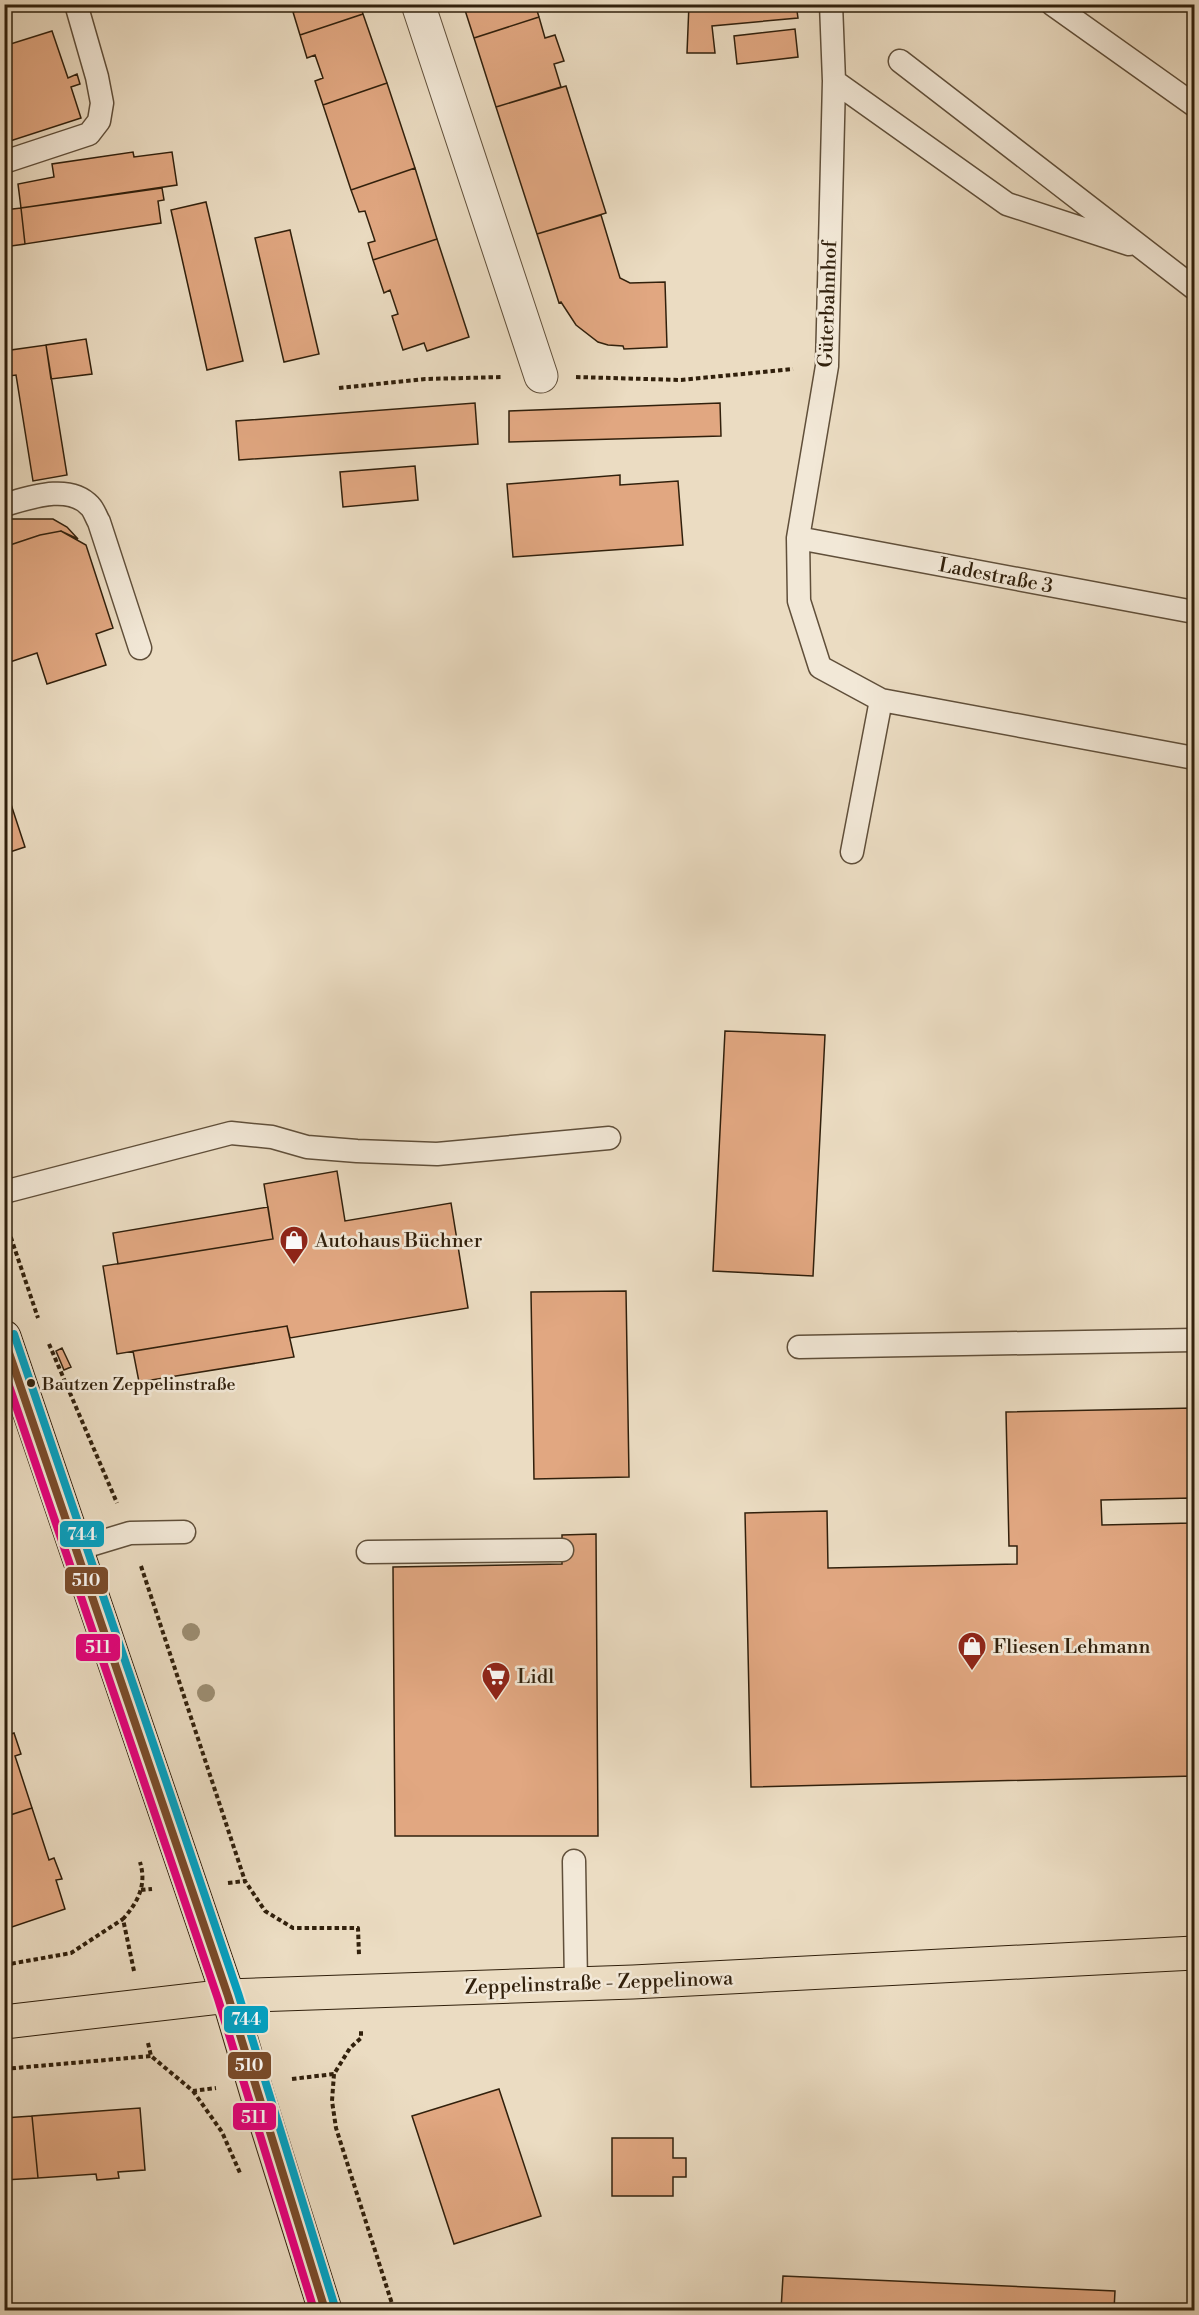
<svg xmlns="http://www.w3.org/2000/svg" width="1199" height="2315" font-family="'Libre Bodoni',serif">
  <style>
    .building { fill: #e1a781; stroke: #31200c; stroke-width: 1.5; fill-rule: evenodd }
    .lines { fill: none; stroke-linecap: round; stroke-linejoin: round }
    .lane-casing { stroke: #604f3a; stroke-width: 25 }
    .street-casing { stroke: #604f3a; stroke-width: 35 }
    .secondary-casing { stroke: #31200c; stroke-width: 35 }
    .primary-casing { stroke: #31200c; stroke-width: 35 }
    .path { stroke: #31200c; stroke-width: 4; stroke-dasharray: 4.5 3; stroke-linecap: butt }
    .lane { stroke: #f2e8d7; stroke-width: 22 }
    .street { stroke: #f2e8d7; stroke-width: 33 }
    .secondary { stroke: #f2e8d7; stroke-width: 33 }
    .primary { stroke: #ebdcc2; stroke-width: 33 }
    .bus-1-casing { stroke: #f2e8d7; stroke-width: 12 }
    .bus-2-casing { stroke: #f2e8d7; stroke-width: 12 }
    .bus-3-casing { stroke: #f2e8d7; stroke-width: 12 }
    .bus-1 { stroke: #7a4b2a; stroke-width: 8 }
    .bus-2 { stroke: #e5007d; stroke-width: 8 }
    .bus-3 { stroke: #02a2c4; stroke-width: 8 }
    .tree { fill: #9c8e73 }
    .bus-dot { fill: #31200c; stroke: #f2e8d7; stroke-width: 2 }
    .labels { text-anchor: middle; stroke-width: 5; stroke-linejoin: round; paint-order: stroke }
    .bus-label { font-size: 18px; fill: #31200c; stroke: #f2e8d7; text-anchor: start }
    .street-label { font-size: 20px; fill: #31200c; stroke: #f2e8d7 }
    .poi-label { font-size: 20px; fill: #31200c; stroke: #f2e8d7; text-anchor: start }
    .line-badge { stroke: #f2e8d7; stroke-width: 2 }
    .badge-label { font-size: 16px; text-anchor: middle; font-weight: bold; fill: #fff }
  </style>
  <rect width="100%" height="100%" fill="#ebdcc2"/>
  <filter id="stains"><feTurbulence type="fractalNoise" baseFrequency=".00333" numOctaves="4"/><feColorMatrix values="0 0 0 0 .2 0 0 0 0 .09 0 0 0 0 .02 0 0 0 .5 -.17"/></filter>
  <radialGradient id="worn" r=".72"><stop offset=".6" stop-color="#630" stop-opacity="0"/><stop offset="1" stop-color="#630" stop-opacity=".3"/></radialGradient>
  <path class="building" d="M298,4h62l3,10 -63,21 -7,-23 7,-2z
    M463,4h72l4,13 -65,21z
    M689,4h107l2,14 -86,8 3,27h-28z
    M363,14l24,69 -64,22 -8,-24 8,-3 -8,-23 -8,3 -7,-23z
    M539,17l6,21 10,-3 9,26 -10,3 7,23 -65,20 -22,-69z
    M795,29l3,28 -61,7 -3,-28z
    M52,31l16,47 9,-4 3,10 -9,3 10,31 -77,25v-97z
    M387,83l28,85 -64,22 -28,-85z
    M566,86l40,127 -69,21 -41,-127z
    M133,152l1,5 38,-5 5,33 -156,23 -3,-24 36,-7 -2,-13z
    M415,168l22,71 -64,21 -5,-17 7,-2 -10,-30 -6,1 -8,-22z
    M162,188l2,12 -6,1 3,22 -136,21 -4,-36z
    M206,202l37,159 -36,9 -36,-160z
    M21,208l4,36 -21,3v-37z
    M601,215l19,63 10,5 35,-1 2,65 -43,2 -1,-3 -15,-1 -10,-3 -22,-17 -15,-23 -2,1 -22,-69z
    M290,230l29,124 -35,8 -29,-124z
    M437,239l32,98 -42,14 -3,-8 -21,7 -11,-34 6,-2 -8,-24 -6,3 -11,-33z
    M86,339l6,35 -41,5 -5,-34z
    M46,345l21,130 -34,6 -17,-106 -7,1 -5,-25z
    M475,403l3,41 -239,16 -3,-39z
    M720,403l1,33 -212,6v-31z
    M415,466l3,34 -75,7 -3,-35z
    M620,475v10l58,-4 5,64 -170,12 -6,-73z
    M4,519h49l14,8 11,12 -17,-8 -21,4 -36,12z
    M61,531l25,14 27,83 -17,6 10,31 -59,19 -10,-31 -33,11v-117l36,-12z
    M4,783l21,64 -21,7z
    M725,1031l100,4 -12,241 -100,-5z
    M337,1171l8,50 106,-18 17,105 -178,30 -3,-12 -170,28 -14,-88 170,-27 -9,-55z
    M268,1207l5,32 -155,25 -5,-31z
    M626,1291l3,186 -95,2 -3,-187z
    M287,1326l7,31 -155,25 -6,-31z
    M62,1348l9,19 -7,3 -8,-19z
    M1194,1408v368l-443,11 -6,-274 82,-2 1,57 189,-4v-18h-8l-3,-134zM1192,1498v25l-90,2 -1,-25z
    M596,1534l2,302h-203l-2,-269 169,-3v-29z
    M4,1724l4,11 6,-2 7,21 -6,2 17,52 -28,9z
    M32,1808l17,52 5,-2 8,21 -6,1 9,29 -59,20 -2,-112z
    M499,2089l42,127 -87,28 -42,-128z
    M140,2108l5,62 -27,2 1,6 -22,2 -1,-6 -58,4 -6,-62z
    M32,2116l6,62 -34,2v-62z
    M612,2138h61v20h13v19h-13v19h-61z
    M783,2276l332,15 -1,19h-333z"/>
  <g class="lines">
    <g class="lane-casing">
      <path id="lane" d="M831,4l3,77 -7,285 -29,172 1,63 21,66 61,33 313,58
        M1052,4l142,101
        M900,61l294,227
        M834,81l173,123 122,40
        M4,162l85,-28 10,-13 3,-18 -5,-26 -21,-73
        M4,505c25,-7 65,-22 86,1 4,4 6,11 9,16l41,126
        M798,538l396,74
        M852,852l29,-152
        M4,1192l227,-59 41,4 35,10 50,4 80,3 172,-16
        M799,1347l395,-7
        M77,1549l53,-16 54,-1
        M368,1552l194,-2
        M574,1861l2,123"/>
    </g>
    <g class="street-casing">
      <path id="street" d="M418,4l123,372"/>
    </g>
    <g class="secondary-casing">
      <path id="secondary" d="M4,1337l224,659"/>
    </g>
    <g class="primary-casing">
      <path id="primary" d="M228,1996l29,98 68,216
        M4,2022l224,-26 405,-14 561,-29"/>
    </g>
    <path class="path" d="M576,377l105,3 112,-11
      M339,388l86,-9 78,-2
      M6,1223l32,95
      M49,1344l68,159
      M141,1566l104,315
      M228,1883l17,-2 20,30 28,17h65l1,27
      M141,1890l11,-1
      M4,1965l67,-12 52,-34
      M134,1971l-11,-52c15,-17 24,-34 17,-57
      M148,2043l3,13 42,35 23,-3
      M4,2069l147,-13
      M334,2074l-2,27 4,27 58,182
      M292,2079l42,-5 16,-26 11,-10v-9
      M193,2091l29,41 18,41"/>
    <use href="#lane" class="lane"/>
    <use href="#street" class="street"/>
    <use href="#secondary" class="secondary"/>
    <use href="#primary" class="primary"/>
    <g class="bus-1-casing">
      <path id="bus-1" d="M4,1338l224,658 97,314"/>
    </g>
    <g class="bus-2-casing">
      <path id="bus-2" d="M4,1371l214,628 96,311"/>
    </g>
    <g class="bus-3-casing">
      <path id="bus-3" d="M14,1334l224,659 97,314"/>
    </g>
    <use href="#bus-1" class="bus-1"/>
    <use href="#bus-2" class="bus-2"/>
    <use href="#bus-3" class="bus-3"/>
  </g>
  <g class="tree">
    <circle cx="191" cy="1632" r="9"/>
    <circle cx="206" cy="1693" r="9"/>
  </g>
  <defs>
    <g id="shop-pin" transform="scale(1.5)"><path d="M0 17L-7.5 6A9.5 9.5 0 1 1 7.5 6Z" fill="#8f2418" stroke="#f2e8d7"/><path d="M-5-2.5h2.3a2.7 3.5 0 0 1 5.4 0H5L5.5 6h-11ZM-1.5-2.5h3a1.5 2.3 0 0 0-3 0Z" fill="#fff"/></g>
    <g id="supermarket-pin" transform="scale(1.5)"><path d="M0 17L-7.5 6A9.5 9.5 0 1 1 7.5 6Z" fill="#8f2418" stroke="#f2e8d7"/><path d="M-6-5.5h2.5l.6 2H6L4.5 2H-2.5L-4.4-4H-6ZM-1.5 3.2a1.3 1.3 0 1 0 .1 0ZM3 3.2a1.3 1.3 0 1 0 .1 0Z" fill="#fff"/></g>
  </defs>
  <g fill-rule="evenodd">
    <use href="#shop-pin" x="294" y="1240"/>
    <use href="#shop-pin" x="972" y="1646"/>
    <use href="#supermarket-pin" x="496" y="1676"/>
  </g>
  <circle class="bus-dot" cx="31" cy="1383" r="5"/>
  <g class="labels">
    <g class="bus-label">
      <text x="42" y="1390">Bautzen Zeppelinstraße</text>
    </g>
    <g class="street-label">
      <text transform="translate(827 304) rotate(-88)" y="7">Güterbahnhof</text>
      <text transform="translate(996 575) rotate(11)" y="7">Ladestraße 3</text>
      <text transform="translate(599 1982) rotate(-2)" y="7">Zeppelinstraße - Zeppelinowa</text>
    </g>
    <g class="poi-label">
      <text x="315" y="1247">Autohaus Büchner</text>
      <text x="993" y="1653">Fliesen Lehmann</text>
      <text x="517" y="1683">Lidl</text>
    </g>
  </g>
  <g class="line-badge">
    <rect x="59" y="1520" width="46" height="28" rx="6" fill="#02a2c4"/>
    <rect x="64" y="1566" width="45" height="29" rx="6" fill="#7a4b2a"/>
    <rect x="75" y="1633" width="46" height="29" rx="6" fill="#e5007d"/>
    <rect x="223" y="2005" width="46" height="29" rx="6" fill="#02a2c4"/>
    <rect x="227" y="2051" width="45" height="29" rx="6" fill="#7a4b2a"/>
    <rect x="232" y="2102" width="45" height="29" rx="6" fill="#e5007d"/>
  </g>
  <g class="badge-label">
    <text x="82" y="1540">744</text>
    <text x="86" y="1586">510</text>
    <text x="98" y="1653">511</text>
    <text x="246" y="2025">744</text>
    <text x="249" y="2071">510</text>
    <text x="254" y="2123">511</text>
  </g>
  <rect width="1199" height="2315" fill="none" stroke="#ebdcc2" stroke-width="24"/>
  <rect x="6" y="6" width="1187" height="2303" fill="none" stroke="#31200c" stroke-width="3"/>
  <rect x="12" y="12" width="1175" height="2291" fill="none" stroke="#31200c" stroke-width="1.5"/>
  <rect width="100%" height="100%" filter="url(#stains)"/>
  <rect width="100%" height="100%" fill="url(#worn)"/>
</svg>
